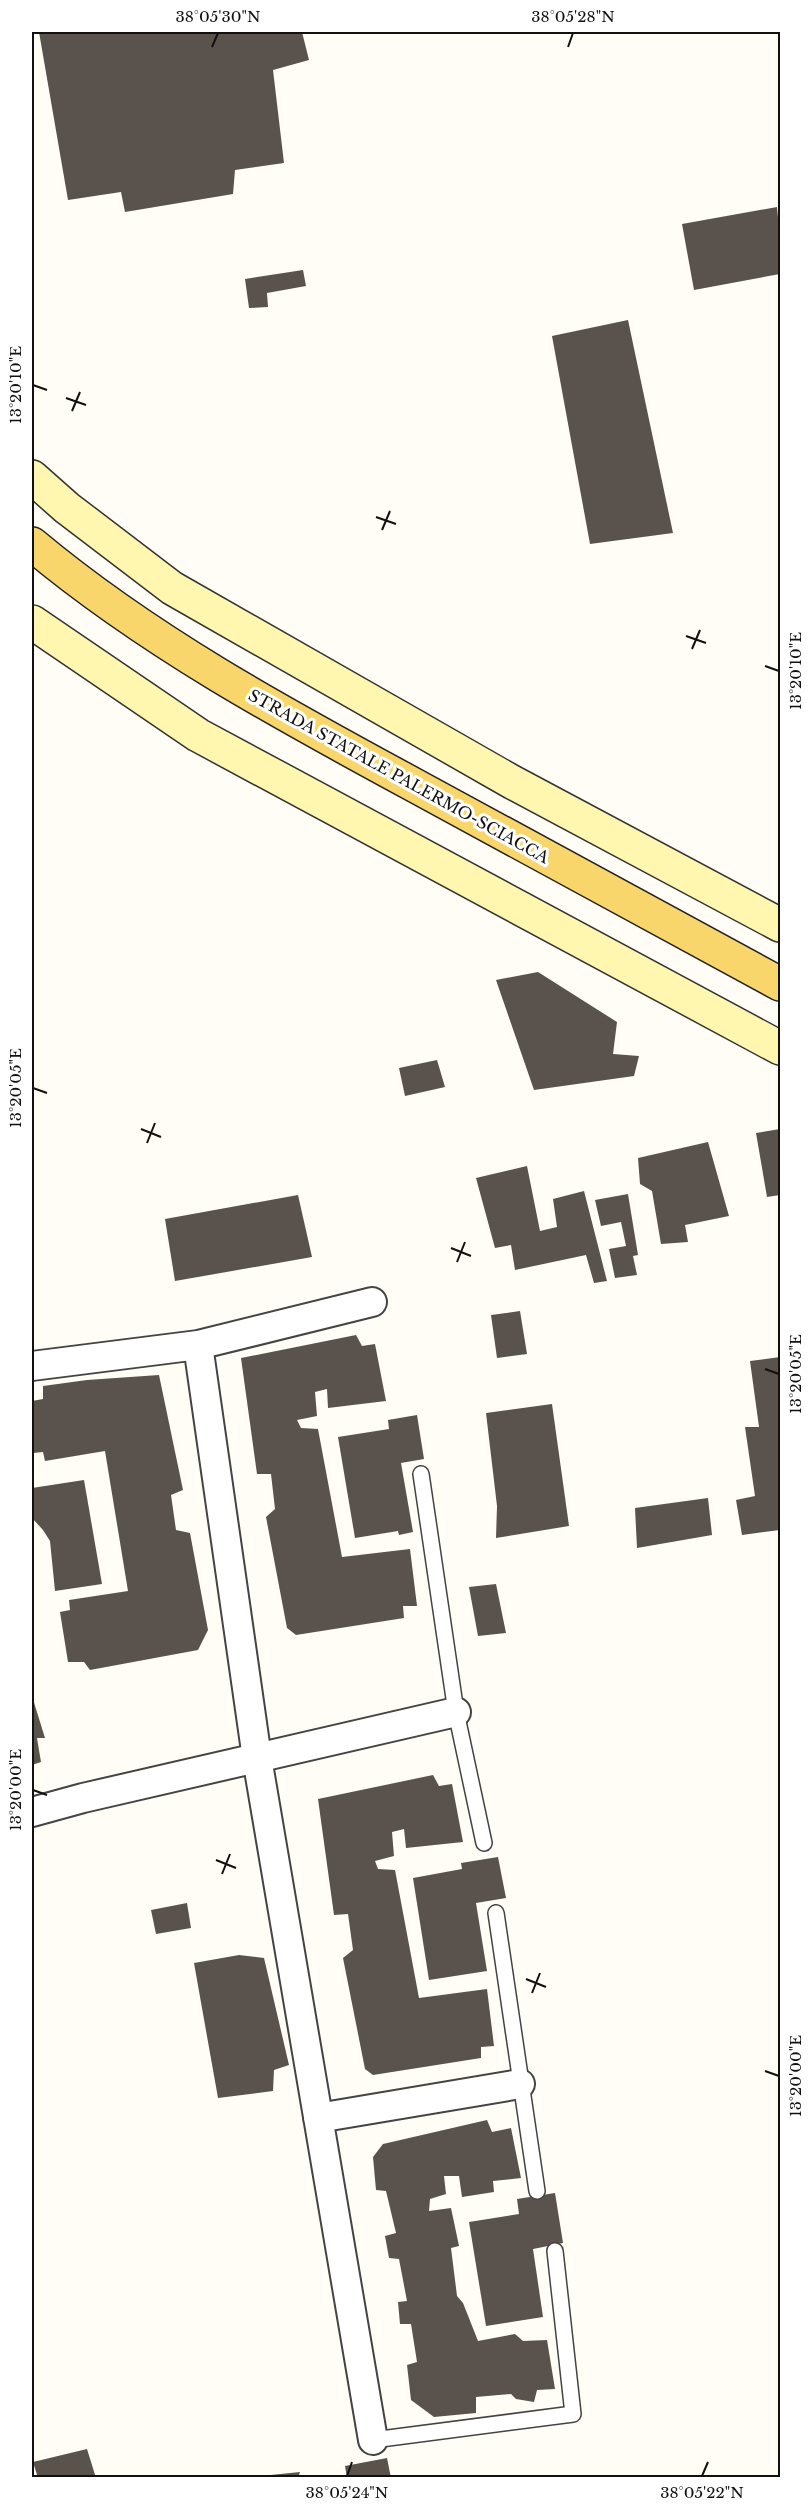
<svg xmlns="http://www.w3.org/2000/svg" width="812" height="2509" font-family="'Libre Baskerville',serif">
  <style>
    .building { fill: #5a524d }
    .lines { fill: none; stroke-linecap: round; stroke-linejoin: round }
    .lane-casing { stroke: #444; stroke-width: 18 }
    .street-casing { stroke: #444; stroke-width: 32 }
    .secondary-casing { stroke: #333; stroke-width: 36 }
    .primary-casing { stroke: #222; stroke-width: 36 }
    .lane { stroke: #fff; stroke-width: 15 }
    .street { stroke: #fff; stroke-width: 28 }
    .secondary { stroke: #fff6b0; stroke-width: 33 }
    .primary { stroke: #f9d66b; stroke-width: 33 }
    .ticks { fill: none; stroke: #111; stroke-width: 2 }
    .labels { text-anchor: middle; stroke-width: 6; stroke-linejoin: round; paint-order: stroke }
    .street-label { font-size: 16px; fill: #111; stroke: #fff }
    .neatline { fill: none; stroke: #111; stroke-width: 2 }
    .ticks-label { font-size: 15px; text-anchor: middle; fill: #111 }
  </style>
  <rect width="100%" height="100%" fill="#fffdf5"/>
  <path class="building" d="M39,32h263l7,28 -36,10 11,93 -49,7 -2,24 -108,18 -4,-20 -53,8z
    M777,207l3,31v36l-86,16 -12,-66z
    M303,270l3,16 -39,7 1,14 -19,1 -4,-29z
    M628,320l45,213 -83,11 -38,-208z
    M538,972l79,50 -4,32 26,2 -5,20 -100,14 -38,-110z
    M437,1060l8,27 -40,9 -6,-28z
    M780,1129v66l-13,2 -11,-64z
    M708,1142l21,74 -44,9 3,17 -27,2 -9,-53 -12,-7 -2,-26z
    M527,1166l13,65 17,-4 -4,-28 31,-8 23,90 -13,2 -8,-28 -71,15 -4,-25 -16,3 -19,-70z
    M628,1194l10,61 -5,1 4,19 -22,3 -6,-29 17,-3 -5,-24 -20,4 -6,-26z
    M298,1195l14,62 -137,24 -10,-62z
    M520,1311l7,43 -30,4 -6,-43z
    M356,1335l6,11 13,-2 11,57 -58,7 -1,-19 -12,3 2,24 -20,4 4,8 17,1 24,128 68,-8 7,57h-14l1,12 -108,17 -9,-7 -21,-111 9,-8 -4,-35h-14l-16,-116z
    M780,1357v173l-38,5 -6,-35 19,-4 -10,-69h14l-9,-66z
    M159,1375l24,115 -12,5 5,35 14,3 18,97 -10,20 -108,20 -6,-8h-16l-8,-50 10,-2 -1,-10 59,-9 -23,-140 -60,10 -2,-9 -10,1 -1,-52 11,-2v-13l44,-6z
    M552,1404l17,122 -73,12 1,-32 -11,-93z
    M417,1415l7,44 -23,4 12,69 -14,3 -1,-4 -43,7 -17,-101 51,-8 -1,-9z
    M84,1480l18,104 -47,7 -5,-50 -7,-11 -11,-12v-30z
    M708,1498l4,37 -75,13 -2,-40z
    M496,1584l10,49 -28,3 -9,-49z
    M32,1696l13,42h-8l4,24 -9,3z
    M433,1775l6,11 13,-2 11,58 -57,6 -2,-19 -12,3 2,24 -19,5 3,8 17,1 24,128 68,-9 7,57 -13,1v11l-108,17 -8,-6 -22,-111 10,-8 -5,-36 -14,1 -16,-116z
    M498,1857l8,41 -30,5 11,68 -58,9 -16,-102 49,-9 -1,-6z
    M187,1903l4,25 -35,6 -5,-24z
    M239,1955l25,3 25,107 -15,5 -1,21 -55,7 -24,-135z
    M487,2120l5,12 19,-4 10,50 -28,3 1,11 -32,5 -3,-21h-15l2,18 -16,5 -1,12 22,-3 8,38 -8,2 6,48 6,7 15,38 37,-7 8,7 24,-1 8,49 -18,1 -3,12 -18,-3 -5,-5 -35,3v16l-42,4 -23,-17 -4,-35 10,-3 -6,-38h-11l-2,-22 9,-1 -8,-42 -10,-1 -4,-22 11,-3 -10,-42 -10,-1 -3,-33 10,-13z
    M555,2193l8,50 -30,6 10,68 -57,9 -17,-104 50,-8 -2,-15z
    M87,2449l9,29h-58l-5,-16z
    M387,2458l4,20h-44l-2,-12z
    M300,2472l-2,6h-37v-2z"/>
  <g class="lines">
    <g class="lane-casing">
      <path id="lane" d="M421,1474l35,238 28,131
        M496,1913l41,278
        M373,2440l200,-26 -18,-163"/>
    </g>
    <g class="street-casing">
      <path id="street" d="M198,1345l59,413 116,682
        M32,1366l166,-21 174,-43
        M32,1812l51,-14 373,-86
        M318,2118l202,-34"/>
    </g>
    <g class="secondary-casing">
      <path id="secondary" d="M32,477l35,31 105,80 340,194 268,143
        M32,622l166,113 582,313"/>
    </g>
    <g class="primary-casing">
      <path id="primary" d="M32,544c116,97 249,169 382,241 122,67 244,133 366,199"/>
    </g>
    <use href="#lane" class="lane"/>
    <use href="#street" class="street"/>
    <use href="#secondary" class="secondary"/>
    <use href="#primary" class="primary"/>
  </g>
  <path class="ticks" d="M212,47l6,-14M568,47l5,-14M33,385l14,5M66,398l20,7M72,411l8,-19M376,517l20,7M382,530l8,-19M686,636l20,7M692,649l8,-19M765,666l14,5M33,1088l14,5M141,1129l20,8M147,1143l8,-20M451,1248l20,8M457,1262l8,-20M765,1369l14,5M33,1790l14,5M216,1860l20,8M222,1874l8,-20M526,1979l20,8M532,1993l8,-20M765,2071l14,5M347,2476l5,-14M702,2476l6,-14"/>
  <g class="labels">
    <g class="street-label">
      <text transform="translate(399 776) rotate(29)" y="6">STRADA STATALE PALERMO-SCIACCA</text>
    </g>
  </g>
  <rect width="812" height="2509" fill="none" stroke="#ffffff" stroke-width="66"/>
  <rect x="33" y="33" width="746" height="2443" class="neatline"/>
  <g class="ticks-label">
    <text x="218" y="22">38°05'30"N</text>
    <text x="573" y="22">38°05'28"N</text>
    <text transform="translate(16 385) rotate(-90)" y="5">13°20'10"E</text>
    <text transform="translate(796 671) rotate(-90)" y="5">13°20'10"E</text>
    <text transform="translate(16 1088) rotate(-90)" y="5">13°20'05"E</text>
    <text transform="translate(796 1374) rotate(-90)" y="5">13°20'05"E</text>
    <text transform="translate(16 1790) rotate(-90)" y="5">13°20'00"E</text>
    <text transform="translate(796 2076) rotate(-90)" y="5">13°20'00"E</text>
    <text x="347" y="2498">38°05'24"N</text>
    <text x="702" y="2498">38°05'22"N</text>
  </g>
</svg>
